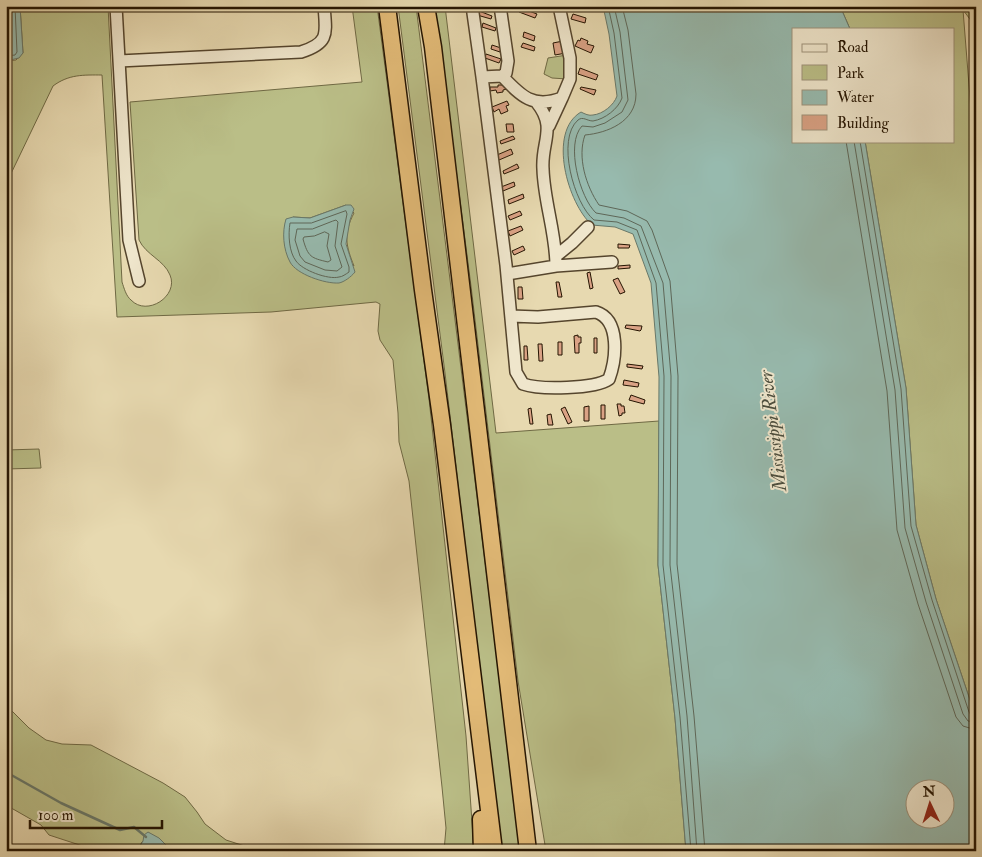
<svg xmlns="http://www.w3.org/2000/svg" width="982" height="857" font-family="'IM FELL Double Pica',serif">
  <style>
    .green { fill: #babe87; stroke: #6f6944; fill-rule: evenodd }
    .water { fill: #97baae; stroke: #697869; fill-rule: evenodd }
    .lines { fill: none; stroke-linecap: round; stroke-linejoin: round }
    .shore { stroke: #5e6758; stroke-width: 1 }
    .stream { stroke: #697869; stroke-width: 2.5 }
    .building { fill: #daa285; stroke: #241401 }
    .minor-casing { stroke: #55452d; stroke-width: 14 }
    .highway-casing { stroke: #241401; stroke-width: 19 }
    .minor { stroke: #efe6cc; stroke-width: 11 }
    .highway { stroke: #e4bc78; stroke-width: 16 }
    .labels { text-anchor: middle; stroke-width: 4; stroke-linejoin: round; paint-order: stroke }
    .water-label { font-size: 19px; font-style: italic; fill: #4c4e3e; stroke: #efe6cc }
  </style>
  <rect width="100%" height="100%" fill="#e7d9b0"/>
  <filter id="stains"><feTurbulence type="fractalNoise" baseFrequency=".004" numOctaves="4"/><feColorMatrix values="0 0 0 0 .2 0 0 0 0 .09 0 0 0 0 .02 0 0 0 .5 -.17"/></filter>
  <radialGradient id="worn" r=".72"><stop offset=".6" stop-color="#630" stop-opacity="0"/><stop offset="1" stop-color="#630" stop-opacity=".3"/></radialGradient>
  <path class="green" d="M20,6h88l14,276c2,6 4,14 9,18 16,17 48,-4 39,-25 -6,-15 -24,-20 -31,-35l-9,-138 232,-20 -10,-76h25l52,393 37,337 8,115h-30l2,-23 -4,-41 -33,-306 -10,-39 -1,-29 -5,-53 -13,-20 -2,-9 2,-27 -4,-2 -105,10 -154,5 -15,-242c-18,0 -33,-1 -49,11l-47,98v-123l10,-1 7,-7zM346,205l8,8c-11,21 -8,33 0,53l-61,-49 17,1z
    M398,6h18l105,845h-20l-56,-478z
    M435,6h10l51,427 163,-12 -1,144 17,153 11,133h-140l-28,-170 -47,-395z
    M840,6h136v21l-13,-17 13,163v545l-40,-119 -20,-74 -10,-137 -41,-247h88v-112h-103z
    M567,55v24l-15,-1 -8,-4 4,-16z
    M39,449l2,19 -35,1v-19z
    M6,705l23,23 17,12 16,4 29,1 72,38 22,14 12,15 8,12 21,16 34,11h-88l-3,-4 -26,-6 -2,2v5l4,3h-47l-49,-16 -8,-10 -35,-20z"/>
  <path class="water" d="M6,6h14l3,47 -4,5 -13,3z
    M603,6h237l10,23h-57v112h72l41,247 10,137 20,74 40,119v133h-290l-11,-133 -17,-153 1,-188 -8,-94 -18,-49 -18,-7 -23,-2c-24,-21 -45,-93 -11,-113 4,2 8,4 12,3 10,-1 21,-10 24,-19l-8,-62zM914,790h30v30h-30z
    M346,205h5l3,4 -4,11 -4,24 9,28c-4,5 -11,10 -16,11 -14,1 -43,-9 -49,-21 -7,-13 -8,-30 -4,-43l7,-2 17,1z
    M148,832l11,6 13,13c-11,0 -25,3 -32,-5l3,-5 1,-6z"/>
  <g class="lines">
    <path class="shore" d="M608,6l6,27 8,65c-4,11 -17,21 -29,23 -6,0 -10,-5 -15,-1 -22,19 -4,84 16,100l23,2 20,8 19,53 8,93 -1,189 17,152 11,134
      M614,6l6,26 8,68 -6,12 -17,11 -12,4 -11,-1c-17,18 -2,72 14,87l28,5 17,8 22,57 8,93 -1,189 17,151 10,135
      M622,6l6,24 8,64c0,28 -29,39 -51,41 -8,22 1,51 14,70l28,6 20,10 5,9 18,51 8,95 -1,188 17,152 11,135
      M6,56l9,-1 2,-3 -2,-46
      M846,141l41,250 10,139 21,74 38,113 7,9 13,4
      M854,141l41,249 10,138 21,74 37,112 5,7 8,1
      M860,141l41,248 10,137 21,74 37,112 2,3 5,1
      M346,211l1,3 -6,30 8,23v5c-3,2 -7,5 -10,5 -11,3 -37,-7 -43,-16 -7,-9 -8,-26 -6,-38h21z
      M333,221l3,-1 2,2 -3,24 7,21 -5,4 -12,-1 -20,-8 -5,-6 -5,-16 2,-11h15z
      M325,232l4,2 -2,12 4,14 -3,2c-17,-4 -20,-5 -25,-23l1,-2 10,-1z"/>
    <path class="stream" d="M6,772l55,31 59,27 14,-3 12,10"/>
  </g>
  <path class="building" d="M521,8l16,6 -2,4 -16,-6z
    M479,11l13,5 -1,3 -14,-4z
    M573,14l13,4 -1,5 -14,-4z
    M483,23l13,5 -1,3 -13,-4z
    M524,32l11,4 -1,5 -11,-4z
    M581,38l7,3 -1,3 7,2 -3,7 -16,-7 3,-6 2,1z
    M563,41l3,12 -11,2 -2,-12z
    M523,43l12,4 -1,4 -13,-4z
    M492,45l9,3 -1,4 -9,-3z
    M486,54l15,5 -2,4 -14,-5z
    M580,68l18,7 -2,5 -18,-6z
    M498,85h7l2,4 -4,1v2l-6,1 -1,-3 -6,1v-4h8z
    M581,87l15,3 -2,5 -14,-6z
    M507,101l2,4 -3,1 2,5 -7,3 -2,-5 -5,3 -2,-5z
    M506,124h7l1,8h-7z
    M513,136l2,3 -14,5 -1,-3z
    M511,149l2,5 -14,6 -2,-5z
    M517,164l2,4 -15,6 -1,-3z
    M514,182l1,4 -12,5 -2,-4z
    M523,194l1,4 -15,6 -1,-4z
    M520,211l2,4 -12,5 -2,-4z
    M521,226l2,4 -13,6 -2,-5z
    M618,244l12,1 -1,3h-11z
    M523,246l2,4 -11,5 -2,-4z
    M630,265v3l-12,1v-3z
    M590,272l3,16 -3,1 -3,-16z
    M618,278l7,14 -5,2 -7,-14z
    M556,282h3l3,15h-4z
    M518,287h4l1,12h-5z
    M626,325l16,1 -1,4 -1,1 -15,-3z
    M578,335v2h3v6h-2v10h-4l-1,-17z
    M594,338h3v15h-3z
    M558,342h4v13h-4z
    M538,344h4l1,17h-4z
    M524,346h3l1,14h-4z
    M627,364l16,2 -1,3 -15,-2z
    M624,380l15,3 -1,4 -15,-2z
    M631,395l14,5 -1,4 -15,-4z
    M617,404h4v2h3l1,7h-3v2l-3,1z
    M601,405h4v14h-4z
    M589,406v15h-5v-14z
    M565,407l7,15 -4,2 -7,-15z
    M531,408l2,16h-3l-2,-15z
    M551,414l2,11h-5l-1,-10z"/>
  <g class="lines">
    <g class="minor-casing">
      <path id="minor" d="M116,6l13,234 10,41
        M472,6l10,71 20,-1c19,20 31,33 60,22l8,-19v-21l-11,-52
        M500,6l8,55 -2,12 -4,3
        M119,61l182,-9c29,-9 25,-19 23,-46
        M482,77l24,188 10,107 7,12c17,6 72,5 86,-5 7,-19 12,-59 -13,-67l-58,5 -27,-1
        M549,126l13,-28
        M556,256l16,-13 16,-16
        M556,266l56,-4
        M507,274l49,-8c0,-33 -12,-64 -13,-97 -2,-27 14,-41 -6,-66"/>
    </g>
    <g class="highway-casing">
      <path id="highway" d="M387,6l36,284 19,135 52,426
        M426,6l7,41 95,804
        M481,819l1,32"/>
    </g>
    <use href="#minor" class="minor"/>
    <use href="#highway" class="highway"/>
  </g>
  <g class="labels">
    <g class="water-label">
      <text transform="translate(772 431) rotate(-97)" y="7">Mississippi River</text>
    </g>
  </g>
  <rect width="982" height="857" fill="none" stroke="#e7d9b0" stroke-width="25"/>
  <rect x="8" y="8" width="967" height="842" fill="none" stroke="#241401" stroke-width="2.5"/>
  <rect x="12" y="12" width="957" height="832" fill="none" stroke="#241401"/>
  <rect x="792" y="28" width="162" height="115" fill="#efe6cc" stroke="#9e927b"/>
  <rect x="802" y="44" width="25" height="8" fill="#efe6cc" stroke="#9e927b"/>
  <text x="837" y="52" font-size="15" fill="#241401">Road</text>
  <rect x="802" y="65" width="25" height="15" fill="#babe87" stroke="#9e927b"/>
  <text x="837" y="78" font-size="15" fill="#241401">Park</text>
  <rect x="802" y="90" width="25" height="15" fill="#97baae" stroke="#9e927b"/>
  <text x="837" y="102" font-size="15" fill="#241401">Water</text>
  <rect x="802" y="115" width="25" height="15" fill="#daa285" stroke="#9e927b"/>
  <text x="837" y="128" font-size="15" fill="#241401">Building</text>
  <g transform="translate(930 804) rotate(356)"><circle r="24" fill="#efe6cc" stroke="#9e927b"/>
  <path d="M0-4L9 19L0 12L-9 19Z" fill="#8f2418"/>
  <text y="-8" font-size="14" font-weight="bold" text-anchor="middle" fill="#241401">N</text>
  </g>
  <path d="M30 820v8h132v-8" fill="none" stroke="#241401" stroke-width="2.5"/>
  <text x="38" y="820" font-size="15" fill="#241401" stroke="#efe6cc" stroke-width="4" paint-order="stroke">100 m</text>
  <rect width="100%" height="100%" filter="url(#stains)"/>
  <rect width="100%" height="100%" fill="url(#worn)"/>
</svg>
